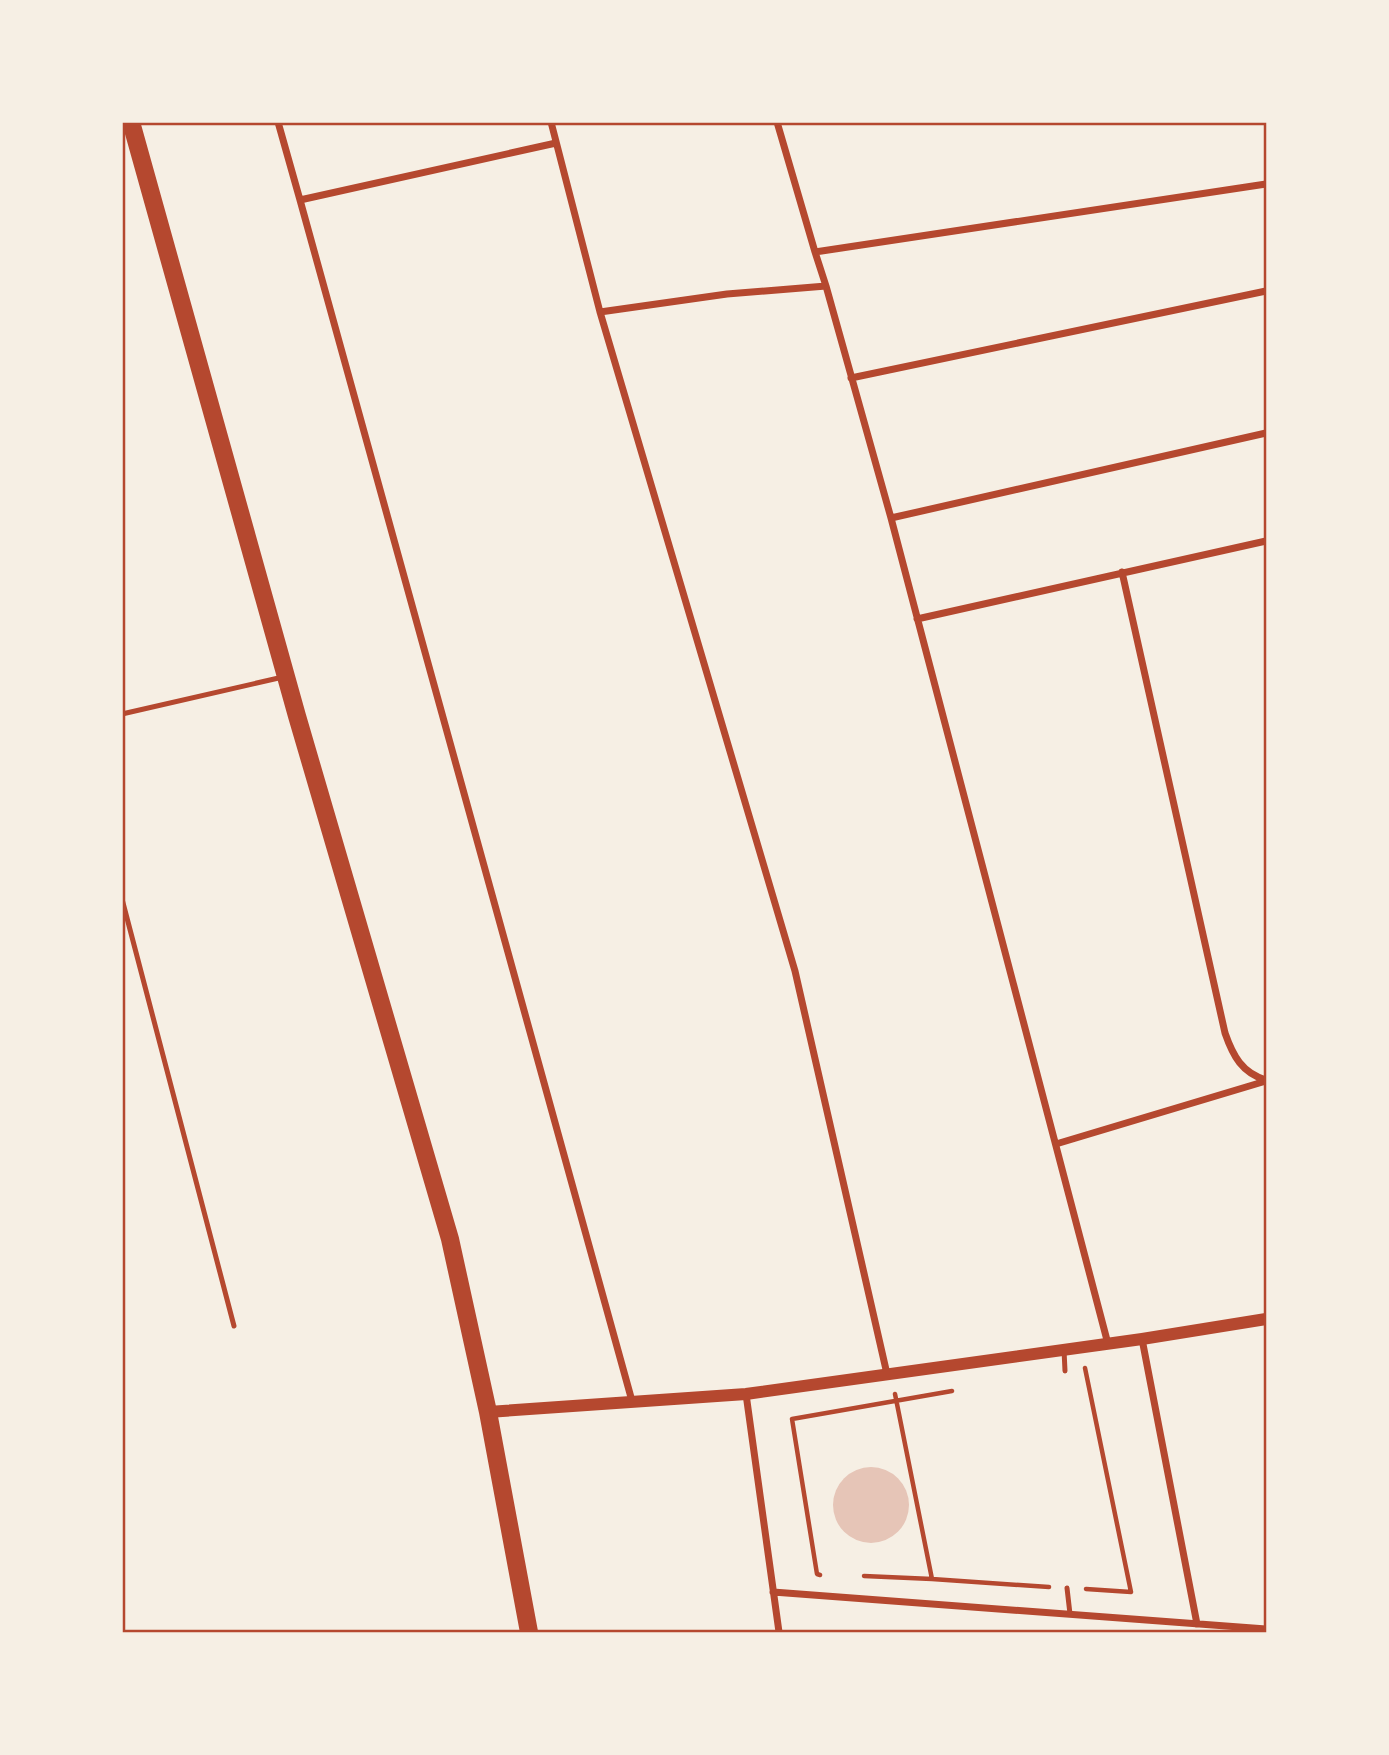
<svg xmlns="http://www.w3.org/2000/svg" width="1389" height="1755" font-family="'IBM Plex Sans',sans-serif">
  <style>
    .building { fill: #e6c5b7 }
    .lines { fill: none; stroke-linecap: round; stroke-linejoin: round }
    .path { stroke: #b5482f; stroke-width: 4.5 }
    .service { stroke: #b5482f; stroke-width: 5 }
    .minor { stroke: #b5482f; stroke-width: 7 }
    .tertiary { stroke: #b5482f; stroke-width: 12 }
    .primary { stroke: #b5482f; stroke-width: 18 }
    .neatline { fill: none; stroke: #b5482f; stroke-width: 2.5 }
  </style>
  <rect width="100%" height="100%" fill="#f6efe4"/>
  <path class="building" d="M833 1505a38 38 0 1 1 76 0a38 38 0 1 1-76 0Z"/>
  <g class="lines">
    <path class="path" d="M1085,1368l46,224 -45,-3
      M820,1575l-3,-1 -25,-155 160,-28
      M864,1576l68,3 -37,-185
      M932,1579l117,8"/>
    <path class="service" d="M122,714l161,-37
      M122,899l112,427
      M1064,1350l1,21
      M1067,1588l3,26"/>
    <path class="minor" d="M278,122l22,78 256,-57
      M551,122l49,190
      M777,122l38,130 451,-68
      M300,200l332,1201
      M815,252l11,34
      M851,378l415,-87
      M891,518l375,-85
      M1122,572l103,461c8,23 17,40 41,47
      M917,619l349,-78
      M1056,1144l210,-63
      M1142,1339l55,285
      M887,1374l-92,-403 -195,-659 127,-18 99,-8 65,232 217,826
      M746,1394l33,238
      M773,1592l493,37"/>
    <path class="tertiary" d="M488,1412l258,-18 396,-55 124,-20"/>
    <path class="primary" d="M131,122l166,594 153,523 38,173 41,220"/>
  </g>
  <rect width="1389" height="1755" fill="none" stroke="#f6efe4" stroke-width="248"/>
  <rect x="124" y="124" width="1141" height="1507" class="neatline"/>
</svg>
